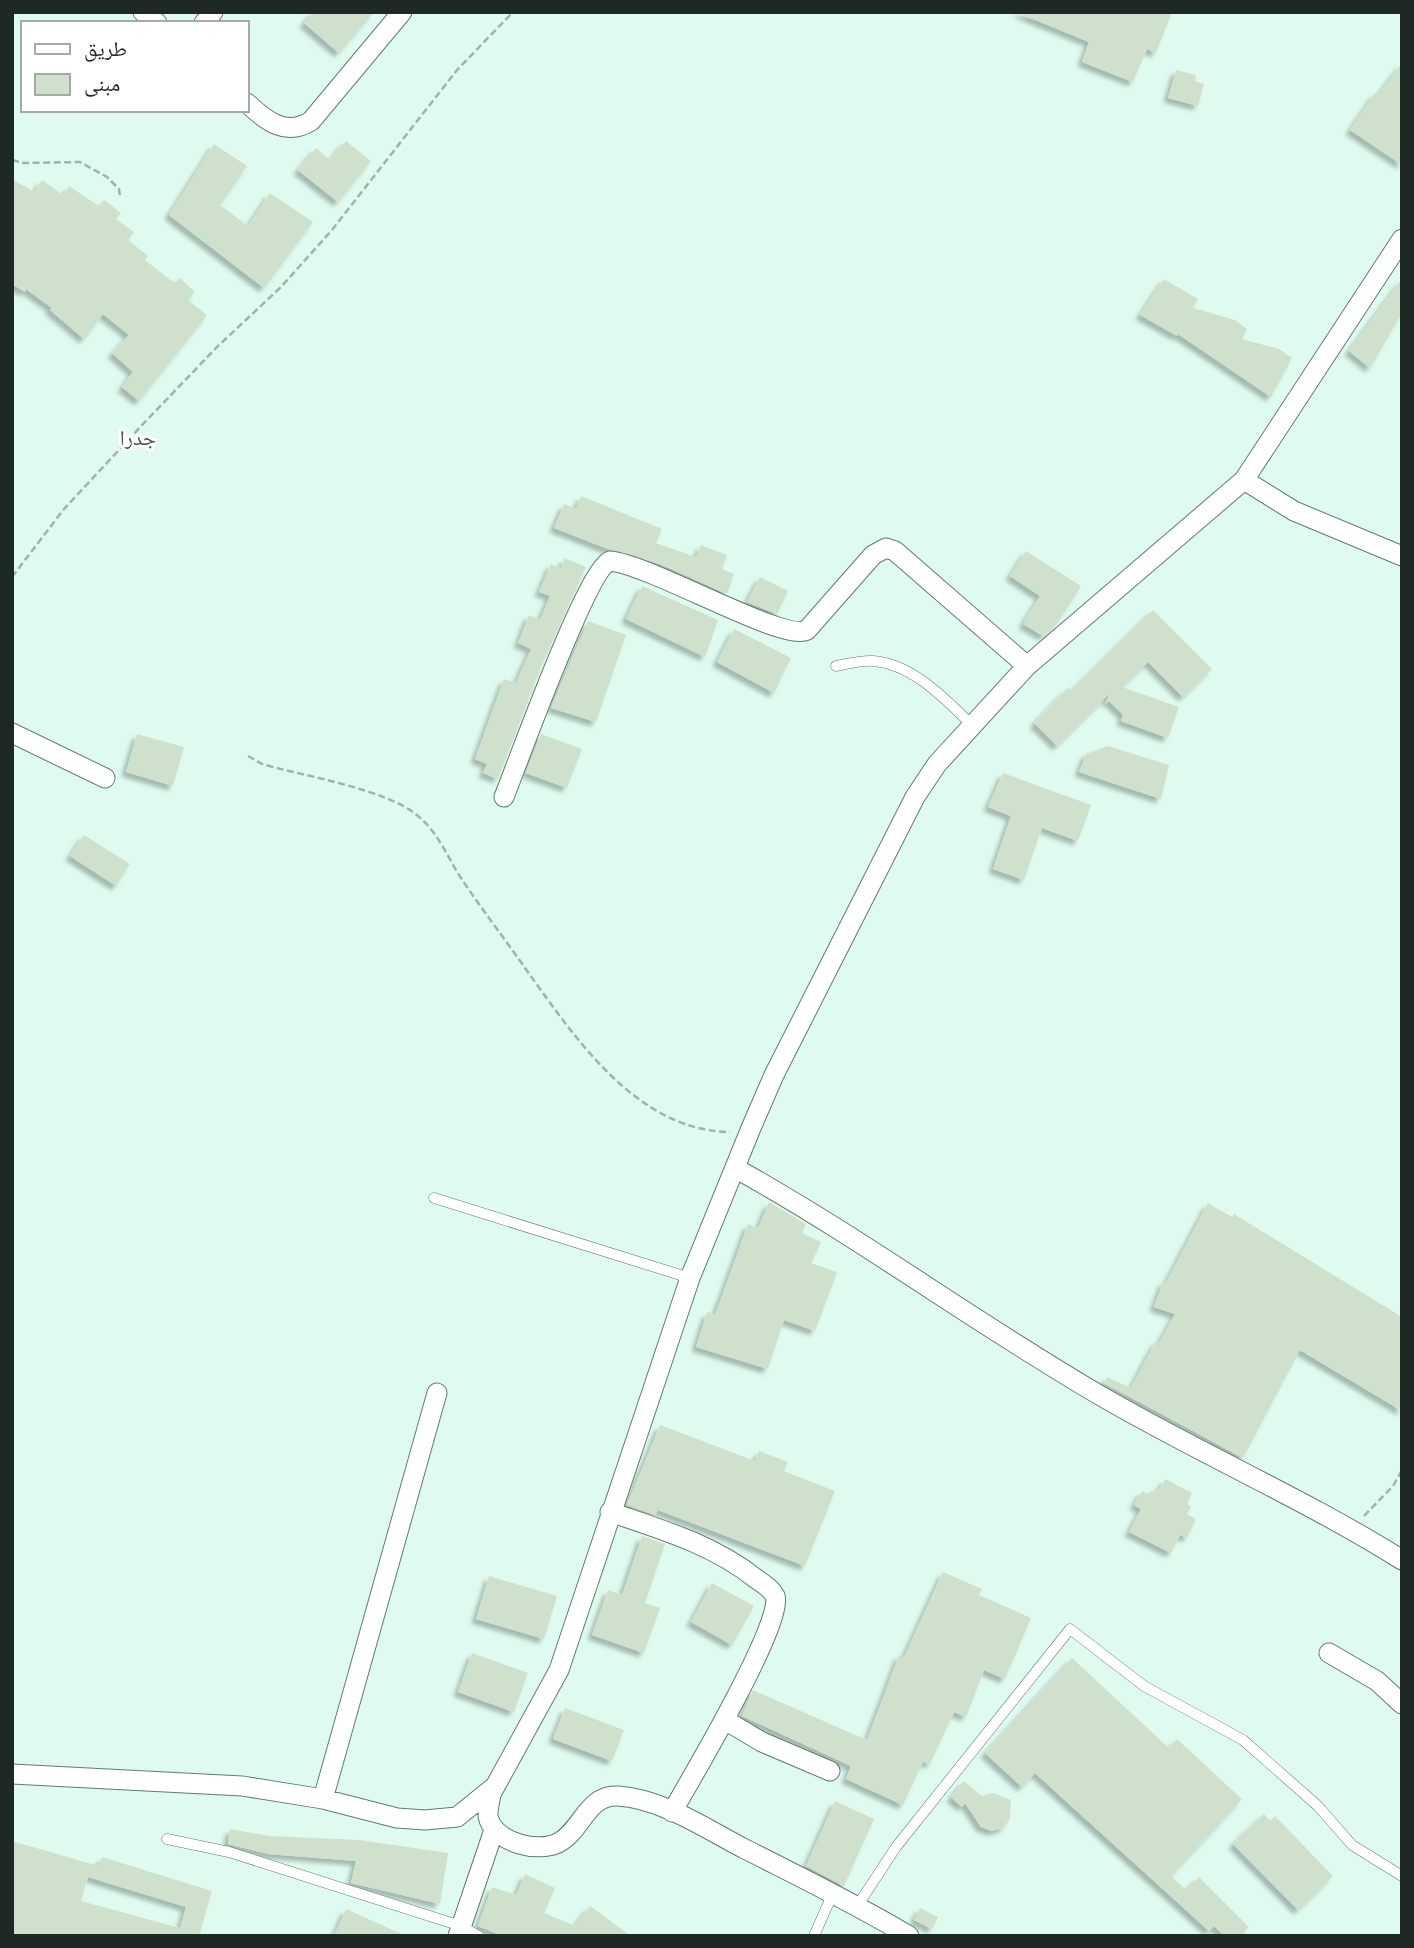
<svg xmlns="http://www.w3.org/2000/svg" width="1414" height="1948" font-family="Barlow,'Noto Naskh Arabic',sans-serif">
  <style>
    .building { fill: #cfe1cd; fill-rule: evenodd; filter: url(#shadow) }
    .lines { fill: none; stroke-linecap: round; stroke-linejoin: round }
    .lane-casing { stroke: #617b71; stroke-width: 11 }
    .street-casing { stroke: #617b71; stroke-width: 21 }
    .path { stroke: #9db3ab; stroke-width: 2.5; stroke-dasharray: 7 3.5; stroke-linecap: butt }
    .lane { stroke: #fff; stroke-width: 10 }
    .street { stroke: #fff; stroke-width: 19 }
    .labels { text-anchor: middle; stroke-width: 6; stroke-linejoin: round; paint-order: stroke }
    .quarter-label { font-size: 21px; fill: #3d554c; stroke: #fff }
  </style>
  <defs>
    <filter id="shadow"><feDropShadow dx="-4.5" dy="4.5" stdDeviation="2" flood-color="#0004"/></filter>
  </defs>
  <rect width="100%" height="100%" fill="#dffbf0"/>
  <path class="building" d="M313,12h61l-35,41 -35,-30z
    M1016,12h156l-16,41 -9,-4 -14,33 -51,-20 7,-20z
    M1402,63v102l-52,-35 25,-37 3,2z
    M1176,70l20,5 -1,6 9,3 -6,22 -30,-8z
    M346,141l25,20 -33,41 -40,-32 18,-22 14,12z
    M214,144l33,22 -27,39 28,21 22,-33 43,29 -49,66 -95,-73z
    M12,179l22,13 8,-12 21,15 6,-9 30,20 5,-6 17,13 -5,6 18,13 -6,8 20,16 -3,4 29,23 6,-5 15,14 -7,8 19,15 -68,86 -17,-14 11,-15 -21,-19 17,-18 -26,-21 -19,25 -34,-29 2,-2 -26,-19 -1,3 -13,-8z
    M1164,279l34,20 -5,9 42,12 12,9 -5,10 37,10 13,9 -21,39 -93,-63 -1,2 -37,-21z
    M1402,279v34l-32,55 -21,-17z
    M581,496l81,33 -6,14 40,14 5,-12 26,10 -5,14 12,5 -7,20 -67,-30 -52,-15 -54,-21 10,-24 12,5z
    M1026,551l55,35 -25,39 -13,11 -20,-12 17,-28 -30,-20z
    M564,558l22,9 -44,98 -44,114 -15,-6 4,-9 -12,-5 29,-80 12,4 15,-34 -13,-6 11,-28 11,5 10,-24 -11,-4 12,-28 10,4z
    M760,577l28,14 -11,23 -30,-12z
    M642,586l76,34 -13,37 -79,-38z
    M1153,610l59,59 -29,28 -35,-35 -26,25 57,20 -11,31 -47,-17 2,-6 -14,-14 -4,3 5,-11 -53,53 -23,-23 34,-35 3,3z
    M588,621l38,14 -30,87 -45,-14z
    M734,629l57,29 -17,35 -57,-31z
    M137,734l47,13 -11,39 -47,-14z
    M541,734l41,15 -15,39 -41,-15z
    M1108,746l61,19 -8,34 -82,-27 7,-18z
    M1003,773l88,32 -13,36 -36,-13 -18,52 -31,-11 18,-53 -23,-9z
    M84,835l46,29 -14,22 -46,-30z
    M769,1202l37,22 -4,9 19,9 -10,21 26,9 -22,59 -31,-11 -16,49 -72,-22 11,-35 8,3 33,-91 10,4z
    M1208,1203l24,14 2,-3 168,103v94l-102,-61 -57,108 -139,-75 3,-6 24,11 25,-47 3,2 16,-29 -21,-7 9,-25 3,1z
    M660,1425l95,36 4,-10 29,11 -4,9 51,20 -30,75 -147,-56 -3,5 -28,-10z
    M1165,1479l27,14 -5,11 4,2 -4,8 9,5 -9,19 -7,-3 -9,18 -42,-21 12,-23 -7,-4 8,-14 9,4 4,-7 4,2z
    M642,1536l23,8 -20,59 15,5 -16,45 -52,-18 16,-45 14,5z
    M943,1572l39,17 -3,6 52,23 -26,61 -21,-9 -18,47 -12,-5 -24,52 -7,-2 -20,43 -57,-26 5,-13 -109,-50 11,-26 114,50 32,-85 5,2z
    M489,1576l68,20 -13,43 -68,-20z
    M712,1583l42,23 -22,39 -41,-23z
    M472,1653l56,20 -14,39 -56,-20z
    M1072,1658l97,90 8,-9 65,60 -71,77 15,14 13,-13 50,50 -9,9h-16l-10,-10 -5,5 -174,-158 -13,14 -37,-34z
    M565,1708l59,22 -12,31 -59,-22z
    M964,1781l18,15 11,-3 18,7 -1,19 -7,9 -11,3 -11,-4 -16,-24 -3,4 -11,-10z
    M835,1801l39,18 -30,67 -38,-20z
    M1264,1814l6,7 5,-5 58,60 -35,34 -65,-66z
    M230,1829l39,7 90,4 89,13 -8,51 -89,-21 5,-22 -88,-7 -40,-10z
    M12,1841l87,25 3,-9 110,34 -13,45 -187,-2zM88,1877l98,30 -6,21 -99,-27z
    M525,1874l30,14 -11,25 31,13 15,-20 41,30h-128l-25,-10 14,-39 24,8z
    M920,1908l18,9 -6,12 -18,-9z
    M346,1909l60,27h-72z"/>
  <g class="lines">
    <g class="lane-casing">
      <path id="lane" d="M836,666c11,-2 26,-6 37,-5 40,3 72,38 99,64
        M434,1198l256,80
        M167,1839l62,13 232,74 18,10
        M858,1905l38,-58 174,-218 74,57 99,54 75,66 34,39 50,31
        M814,1936l19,-43"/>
    </g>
    <g class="street-casing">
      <path id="street" d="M143,12l14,11
        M204,23l9,-11
        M247,103c19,18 39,34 64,18l91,-109
        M1244,480l50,31 108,45
        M12,733l93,45
        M504,797c14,-35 83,-227 106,-236 42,4 174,82 197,69l66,-75 13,-7 9,3 132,115
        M735,1168c128,71 246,159 373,232 97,56 200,101 294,160
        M610,1512c52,18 102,32 145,66 7,5 16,10 20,18 10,24 -85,185 -103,216
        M1329,1653l48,28 25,23
        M725,1720l37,22 68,29
        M12,1774l230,12 81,13 74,19 28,2 32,-3 36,-29
        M323,1799l114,-406
        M458,1936l36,-106
        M909,1936c-53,-32 -109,-59 -164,-87 -39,-20 -82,-50 -127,-53 -31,-2 -36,35 -60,47 -21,10 -60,0 -69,-23 -3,-8 1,-17 2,-26l68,-124 131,-392 61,-150 23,-53 141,-278 22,-33 90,-98 217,-186 158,-241"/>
    </g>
    <path class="path" d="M12,160l12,3 56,-1 27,15 12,12 1,8
      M12,577l52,-68 80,-86 73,-76 64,-60 51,-57 125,-160 56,-58
      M248,756l14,8c41,12 125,25 156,52 21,17 30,43 45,65 20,30 42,58 62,87 49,68 111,163 205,164
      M1364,1516l29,-30 9,-16"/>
    <use href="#lane" class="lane"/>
    <use href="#street" class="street"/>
  </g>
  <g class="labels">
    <g class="quarter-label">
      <text x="138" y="445">جدرا</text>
    </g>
  </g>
  <rect width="1414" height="1948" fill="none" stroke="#1e2925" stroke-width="28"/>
  <rect x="21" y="21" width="228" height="91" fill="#ffffff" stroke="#a5a9a8" stroke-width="2"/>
  <rect x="35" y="44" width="35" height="10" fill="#ffffff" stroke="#a5a9a8" stroke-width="2"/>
  <text x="84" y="56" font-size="21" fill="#1e2925">طريق</text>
  <rect x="35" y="74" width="35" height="21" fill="#cfe1cd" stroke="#a5a9a8" stroke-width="2"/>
  <text x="84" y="91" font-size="21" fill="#1e2925">مبنى</text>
</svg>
